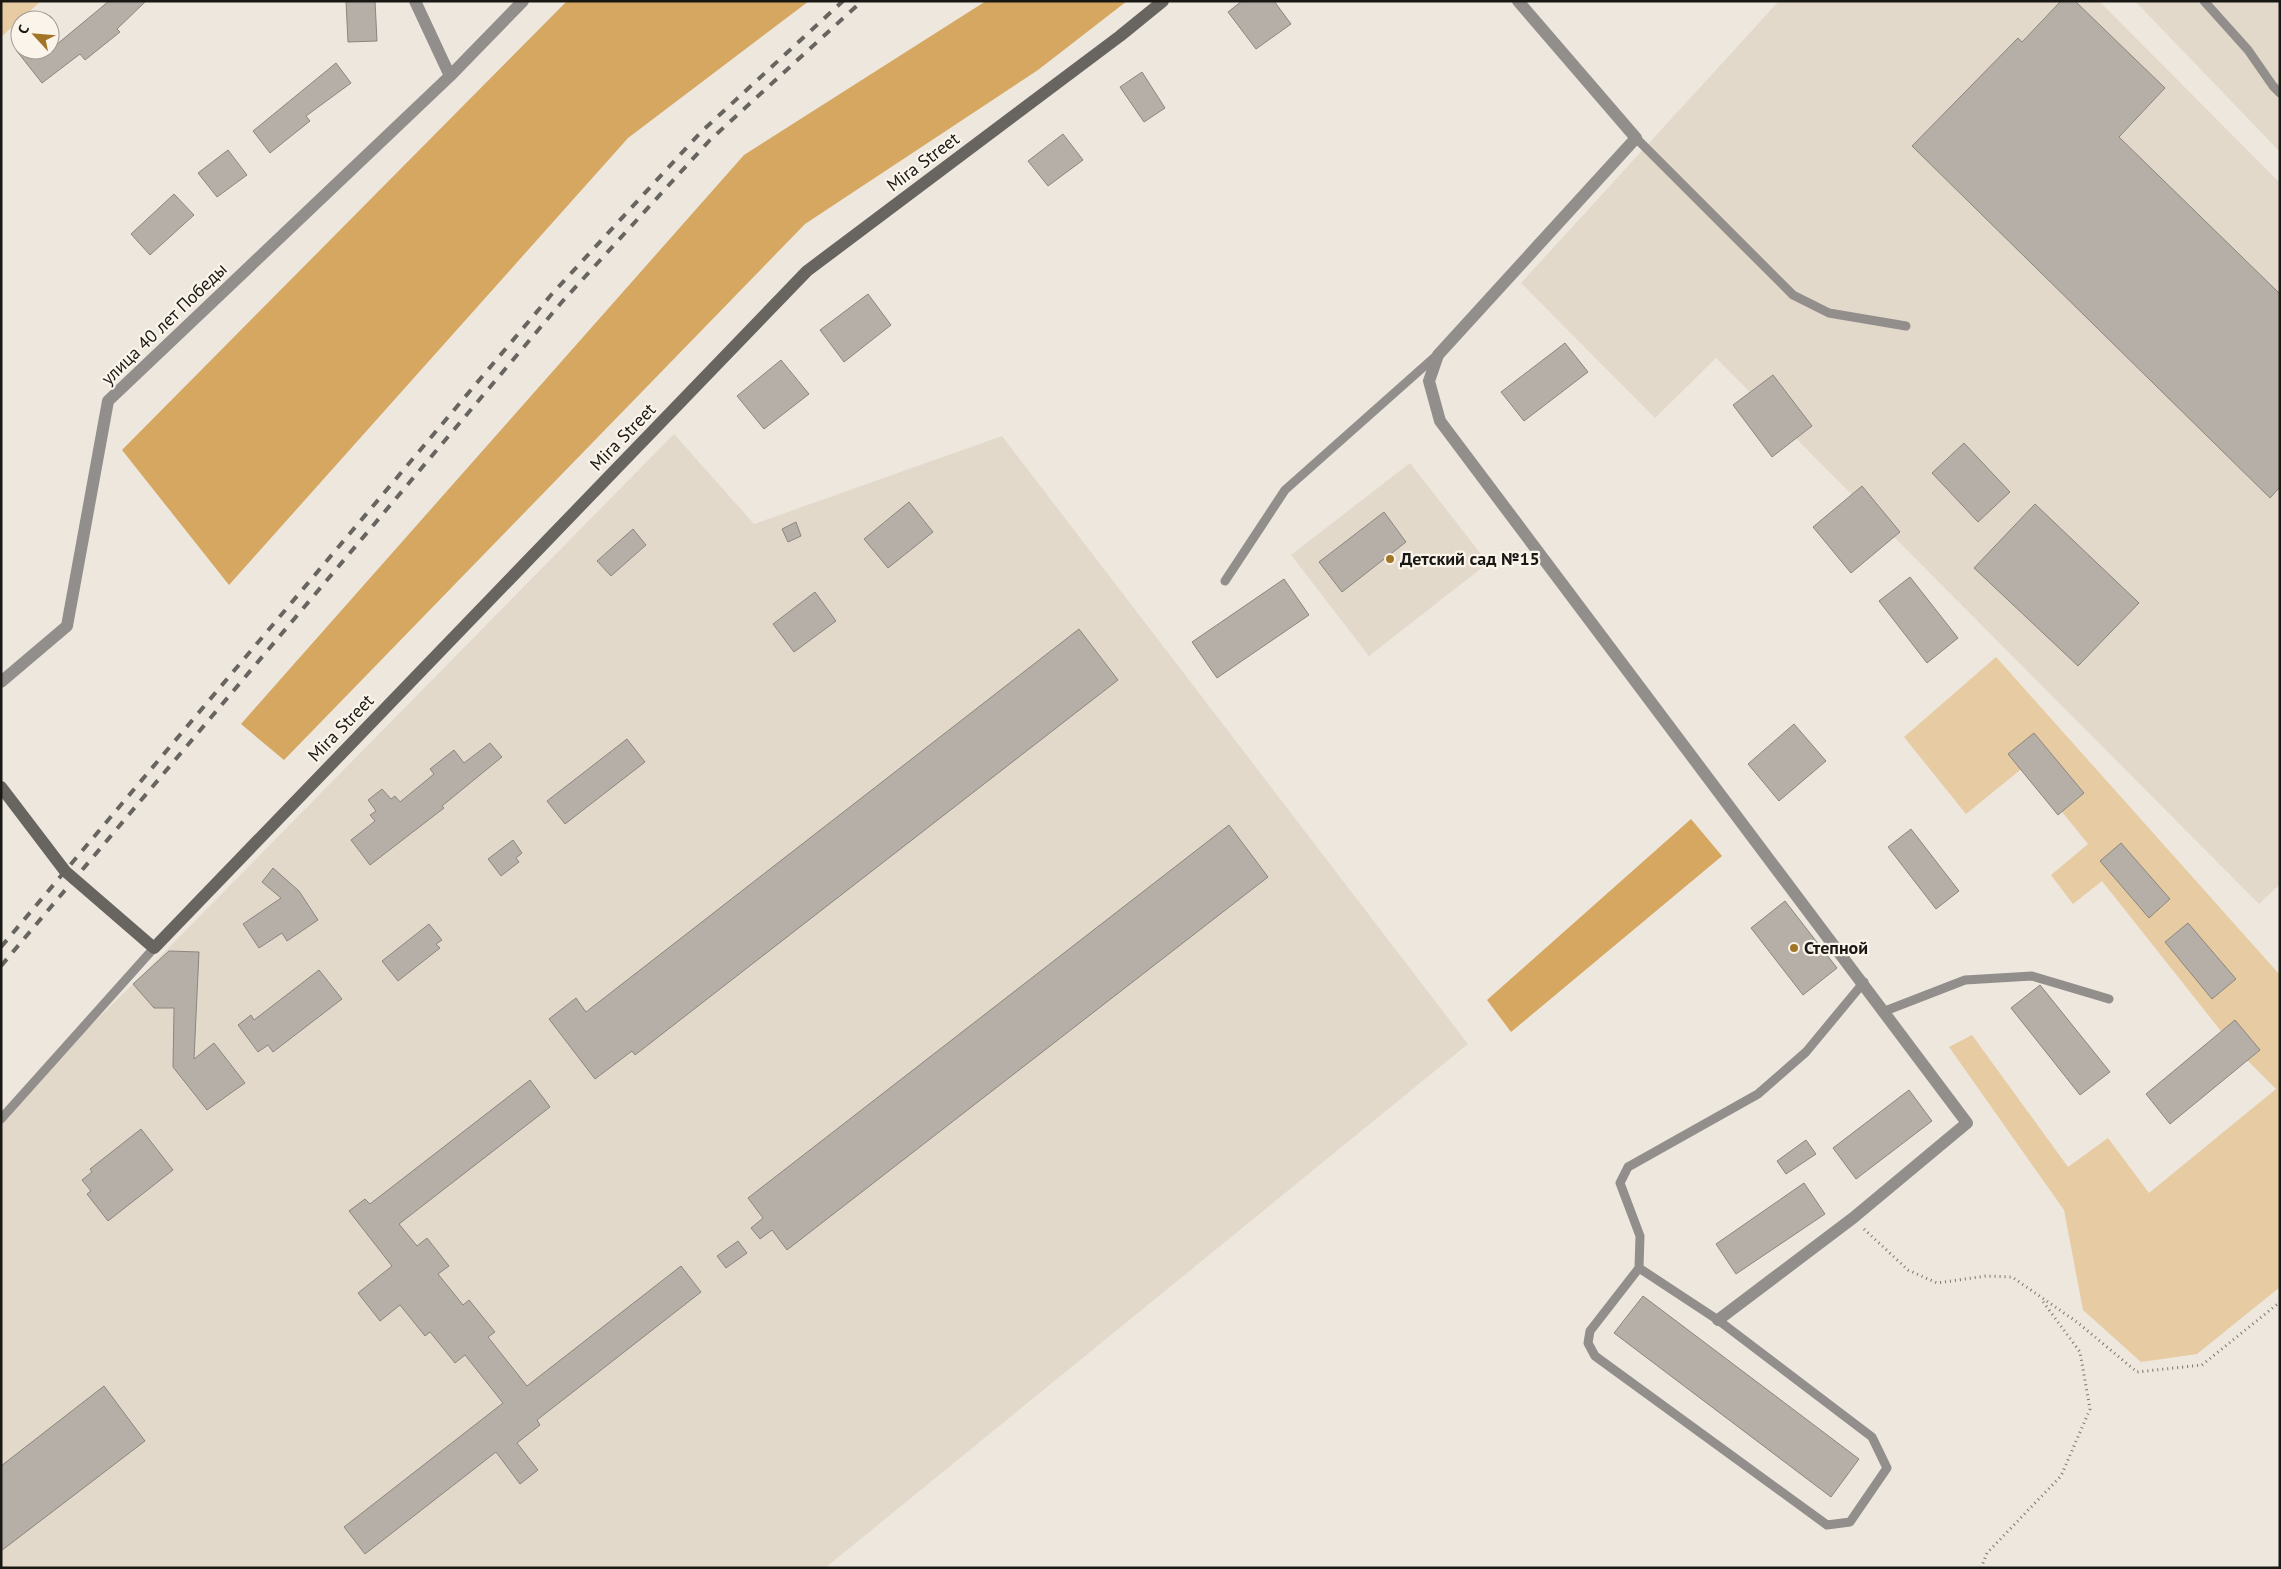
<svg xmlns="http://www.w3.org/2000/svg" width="2281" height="1569" font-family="'PT Sans',sans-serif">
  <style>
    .built { fill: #e3d9ca }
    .green { fill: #e7cba2 }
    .forest { fill: #d5a760 }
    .building { fill: #b5afa7; stroke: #8b867e }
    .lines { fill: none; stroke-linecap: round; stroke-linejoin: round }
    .path { stroke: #7a7670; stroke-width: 3; stroke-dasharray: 1 4; stroke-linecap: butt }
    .lane { stroke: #918e8b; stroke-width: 9 }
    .street { stroke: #918e8b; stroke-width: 12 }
    .secondary { stroke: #68645f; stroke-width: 12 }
    .rail { stroke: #686560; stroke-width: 4; stroke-dasharray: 9 9; stroke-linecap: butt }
    .poi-dot { fill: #a27526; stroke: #faf4eb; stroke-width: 2 }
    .labels { text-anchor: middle; stroke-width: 4.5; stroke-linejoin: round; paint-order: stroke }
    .street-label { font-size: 18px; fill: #1a1815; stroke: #faf4eb }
    .poi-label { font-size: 18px; font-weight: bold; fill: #1a1815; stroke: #faf4eb; text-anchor: start }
  </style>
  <rect width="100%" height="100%" fill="#ede7de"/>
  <path class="built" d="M1779,1h320l181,182v701l-21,20 -543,-546 -61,60 -134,-135z
    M2135,1h145v151z
    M674,434l80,90 248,-88 466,608 -643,524h-824v-455l132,-129z
    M1410,463l78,100 -119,93 -78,-101z"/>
  <path class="green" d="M1,1h40l-40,36z
    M1996,657l284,318v312l-83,67 -56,8 -58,-52 -19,-100 -115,-163 23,-12 96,132 40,-29 41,55 127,-104 -44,-44 -130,-164 -29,23 -22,-29 37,-31 -63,-78 -59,48 -62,-77z"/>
  <path class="forest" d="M567,1h242l-181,137 -399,447 -107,-135z
    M986,1h141l-89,69 -233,154 -521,536 -43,-36 503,-569z
    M1691,819l31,37 -211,176 -24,-32z"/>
  <path class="building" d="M109,1h37l-29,28 3,3 -35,28 -5,-6 -38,29 -26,-33h34z
    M346,1h29l2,40 -29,1z
    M1242,1h32l17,23 -35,25 -28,-37z
    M2061,1h14l90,87 -46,49 161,157v193l-10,11 -358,-352 106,-108 4,4z
    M336,63l15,20 -45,33 4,5 -40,32 -17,-22z
    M1142,72l23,36 -21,14 -24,-35z
    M1063,134l20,26 -35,26 -20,-25z
    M228,150l19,25 -30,22 -19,-24z
    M174,194l20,21 -44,40 -19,-21z
    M868,294l23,31 -47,37 -24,-32z
    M1565,343l23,29 -64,49 -23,-29z
    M781,360l28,34 -45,35 -27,-33z
    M1773,375l39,51 -40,31 -39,-52z
    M1964,443l46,49 -32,30 -46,-49z
    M1862,486l38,46 -49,41 -38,-46z
    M909,502l24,30 -45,36 -24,-29z
    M2035,504l104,99 -61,63 -104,-98z
    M1384,512l22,30 -64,50 -23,-30z
    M796,522l5,14 -13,6 -6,-13z
    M633,529l13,16 -35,31 -14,-15z
    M1910,577l48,61 -31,25 -48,-62z
    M1284,579l25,36 -92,63 -25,-36z
    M815,592l21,29 -42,31 -21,-28z
    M1079,629l39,51 -483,375 -3,-4 -37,28 -46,-60 27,-21 10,14z
    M1794,724l32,37 -47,40 -31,-37z
    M2034,733l50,60 -26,22 -50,-61z
    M627,739l18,23 -80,62 -18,-23z
    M490,743l12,14 -60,49 2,2 -74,57 -19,-25 24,-19 -5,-6 6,-4 -8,-11 14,-11 9,10 4,-3 5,6 34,-28 -4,-5 24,-19 10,13z
    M1229,825l39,52 -481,373 -15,-20 -12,9 -9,-11 12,-10 -15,-20z
    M1911,829l48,62 -23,18 -48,-62z
    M513,840l9,13 -6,5 3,4 -18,14 -13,-17z
    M2121,843l49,56 -21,19 -49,-57z
    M273,868l26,23 19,29 -31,21 -5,-8 -23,15 -16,-24 38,-26 -19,-16z
    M1785,901l52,67 -34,27 -52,-67z
    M2188,923l48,56 -24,20 -47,-57z
    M429,924l13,16 -6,4 4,4 -42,33 -16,-20z
    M169,951l30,1 -5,107 20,-16 31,40 -38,27 -34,-43 1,-59h-20l-21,-24z
    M319,970l23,29 -69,53 -5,-7 -10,7 -20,-27 13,-10 3,5z
    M2040,985l70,87 -30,23 -69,-87z
    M2235,1020l25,30 -90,74 -24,-30z
    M530,1080l20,27 -151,117 18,22 10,-8 22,28 -11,8 25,31 6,-5 26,32 -7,5 39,49 154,-120 20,26 -164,128 3,5 -23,18 21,27 -18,14 -24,-32 -131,102 -21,-27 159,-124 -38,-48 -10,8 -25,-31 -5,4 -25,-31 -20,16 -22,-28 34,-27 -43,-55 16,-12 5,5z
    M1909,1090l23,31 -76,58 -23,-31z
    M141,1129l32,41 -65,51 -21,-27 4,-3 -9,-11 10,-8 -2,-3z
    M1806,1140l10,14 -30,20 -9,-13z
    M1804,1183l21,31 -89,60 -20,-30z
    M738,1241l9,12 -21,15 -9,-12z
    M1643,1296l216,163 -28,38 -217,-164z
    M104,1386l41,55 -144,110v-85z"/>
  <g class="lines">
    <path class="path" d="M1864,1229l44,41 29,13 49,-7 26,1 65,45 60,50 65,-7 78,-63
      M1981,1568l6,-15 74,-77 29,-67 -10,-57 -39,-53"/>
    <path class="lane" d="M2204,1l44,49 25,36 7,7
      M1636,138l157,157 36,18 77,13
      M1225,581l60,-91 152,-135
      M1885,1011l80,-31 67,-4 77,23
      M1,1119l153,-171
      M1639,1268l79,52 154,117 15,31 -37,54 -23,3 -232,-169 -7,-13 2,-12 49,-63 1,-32 -20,-53 8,-16 130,-73 48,-42 58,-70"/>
    <path class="street" d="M1518,1l118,137 -198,217 -9,26 11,40 527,702 -114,95 -135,102
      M450,76l73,-75
      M1,682l66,-56 41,-225 342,-325 -35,-75"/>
    <path class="secondary" d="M1,787l64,84 89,77 653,-677 313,-235 43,-35"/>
    <path class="rail" d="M1,947l550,-652 150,-163 142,-131
      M1,966l560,-663 149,-163 152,-139"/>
  </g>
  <g class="poi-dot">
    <circle cx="1390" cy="559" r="5"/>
    <circle cx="1794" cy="948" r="5"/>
  </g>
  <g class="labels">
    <g class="street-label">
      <text transform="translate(923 162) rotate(-37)" y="6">Mira Street</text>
      <text transform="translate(164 324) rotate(-44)" y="6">улица 40 лет Победы</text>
      <text transform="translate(623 437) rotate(-46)" y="6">Mira Street</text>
      <text transform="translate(341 728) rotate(-46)" y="6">Mira Street</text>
    </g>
    <g class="poi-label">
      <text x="1400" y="565">Детский сад №15</text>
      <text x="1804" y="954">Степной</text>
    </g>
  </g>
  <rect width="2281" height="1569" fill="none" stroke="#1a1815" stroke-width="5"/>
  <g transform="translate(35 35) rotate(296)"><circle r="24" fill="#faf4eb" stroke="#a09c95"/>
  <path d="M0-4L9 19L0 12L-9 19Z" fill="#a27526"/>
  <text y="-8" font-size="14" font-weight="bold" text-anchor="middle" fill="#1a1815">С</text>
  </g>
</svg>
